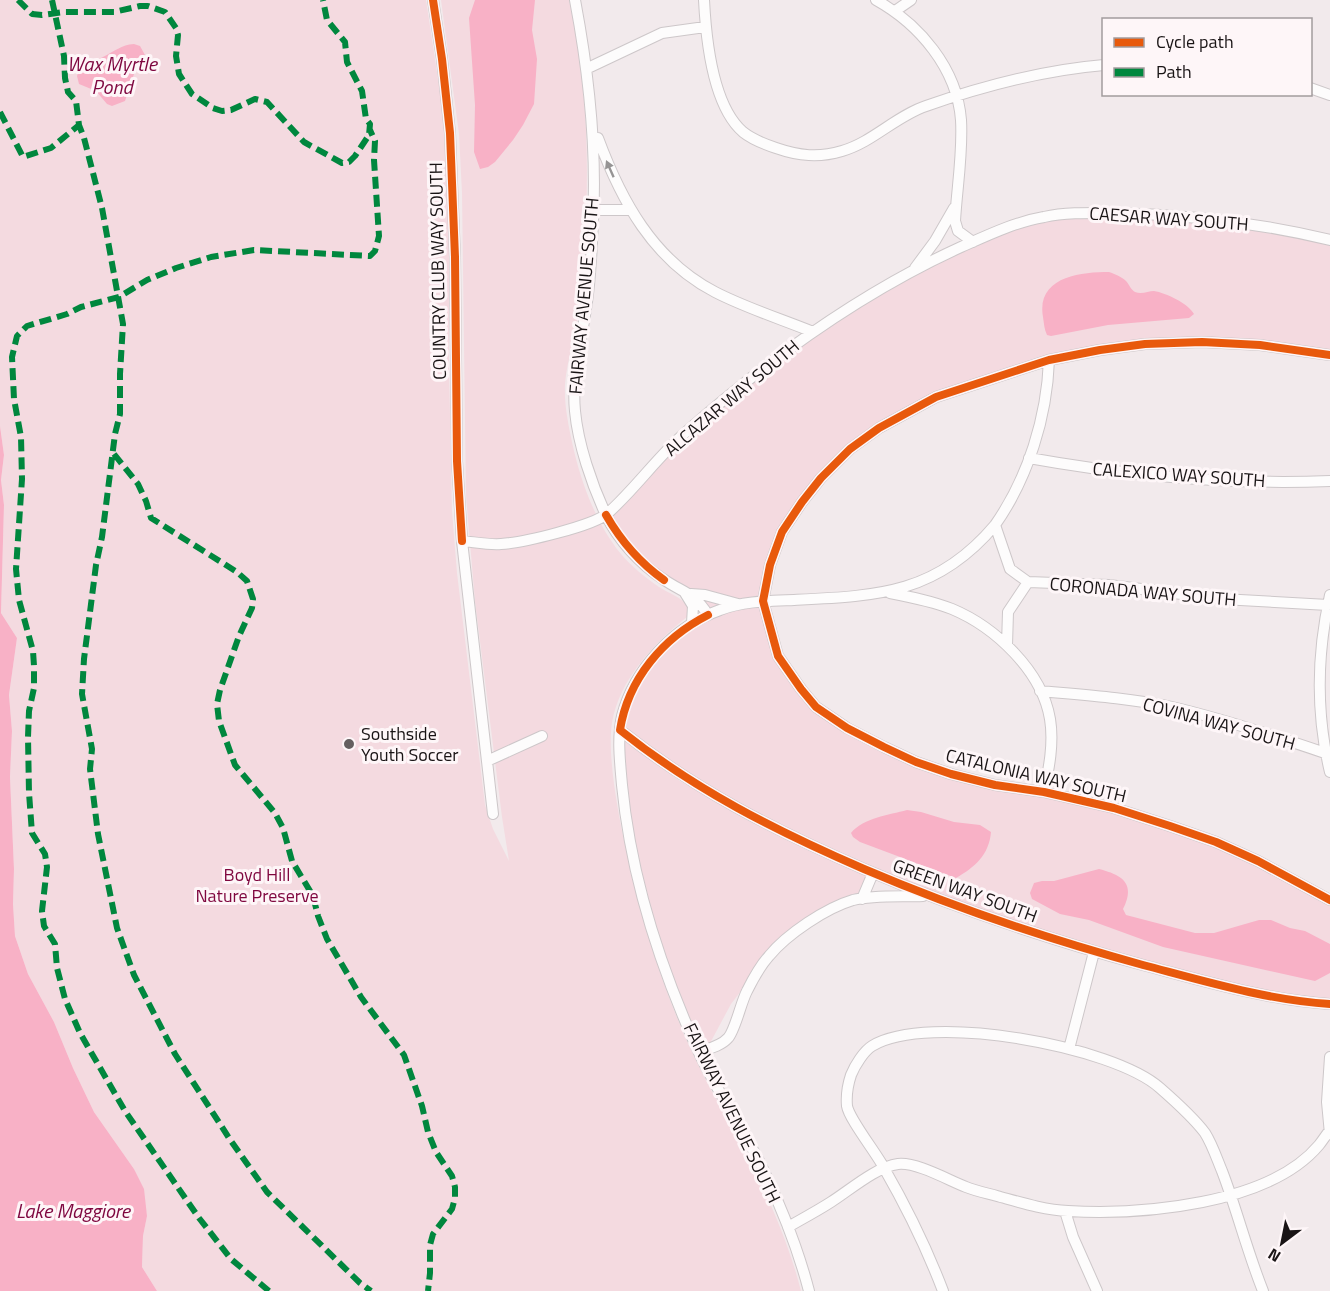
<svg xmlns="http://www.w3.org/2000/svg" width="1330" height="1291" font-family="'Titillium Web',sans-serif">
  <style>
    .green { fill: #f4dae0 }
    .water { fill: #f8b1c6 }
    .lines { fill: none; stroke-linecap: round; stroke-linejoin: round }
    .minor-casing { stroke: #cdc7c9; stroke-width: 12 }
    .minor { stroke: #fdfcfc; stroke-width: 10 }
    .quiet { stroke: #00873e; stroke-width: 6; stroke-dasharray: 12 6; stroke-linecap: butt }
    .cycleway-casing { stroke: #fef6f8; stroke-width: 11 }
    .cycleway { stroke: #e8590c; stroke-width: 8 }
    .oneway { fill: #969494 }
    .poi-dot { fill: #655f60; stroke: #fef6f8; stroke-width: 2 }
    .labels { text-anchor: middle; stroke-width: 6; stroke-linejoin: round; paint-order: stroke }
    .street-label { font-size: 18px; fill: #191415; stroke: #fef6f8 }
    .poi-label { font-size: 18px; fill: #191415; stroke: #fef6f8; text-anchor: start }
    .park-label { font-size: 18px; fill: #7f073f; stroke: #fef6f8 }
    .water-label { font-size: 20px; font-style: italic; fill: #7e063f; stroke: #fef6f8 }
  </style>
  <rect width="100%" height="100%" fill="#f2eaec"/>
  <path class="green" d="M0,0h426l16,105 4,59 3,65v137l3,145 5,62 28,232 8,24 16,32 -7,-44 -27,-216 -9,-105 -4,-303 -3,-59 -18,-134h128c23,100 21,206 10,308 -2,25 -12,50 -14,76 -1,20 3,39 7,58 8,38 24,82 49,112 10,12 25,24 38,33 11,7 26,11 31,24l-3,6c-33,26 -68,63 -75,106 -5,31 6,90 13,122 18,81 42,161 81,235 7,15 17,29 25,44 28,53 55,108 70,167h-644l-15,-24 1,-31 4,-21 -13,-46 -40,-57 -21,-44 -19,-46 -26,-48 -13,-38 -2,-32 1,-35 -4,-92 2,-46 -3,-36 8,-57 -16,-25 3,-108 -3,-25 3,-25 -4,-29z
    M1080,217c85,1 167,10 250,27v107l-58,-8 -206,10 -185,69 -82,78 -38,98 -56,15c-11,-11 -22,-23 -34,-33 -25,-22 -43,-34 -60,-65l75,-79 71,-58 59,-44 100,-61 96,-44 32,-9z
    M760,606l38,86 87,60 208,54 122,40 42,19 73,39v96c-57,-3 -113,-21 -168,-35 -123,-32 -244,-73 -359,-128 -40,-19 -82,-39 -119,-64 -21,-13 -40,-28 -60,-42 8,-56 57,-109 113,-122 8,-2 16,-2 23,-3z
    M624,741l56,40 76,43 112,51 -8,20 -36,14 -77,74 -16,21 -22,41 -8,2c-40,-95 -79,-201 -77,-306z"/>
  <path class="water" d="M475,0h60l-3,30 5,29 -3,45 -11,21 -10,15 -18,22 -7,5 -8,2 -6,-17 1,-47 -6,-87z
    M134,44l6,2 5,9 -5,12 -6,7 -9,27 -13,5 -5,-2 -11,-13 -17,-7 -2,-8c5,-14 15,-13 26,-19 12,-6 18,-12 31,-13z
    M1109,272c6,2 13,5 17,9 3,3 5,9 9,11 7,3 13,-1 19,-1 12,2 34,12 40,23l-5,4 -81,7 -57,11 -4,-1c-3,-6 -3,-12 -4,-18 -7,-40 37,-45 66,-45z
    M0,426l4,29 -3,25 3,25 -3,108 16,25 -8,57 3,36 -2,46 4,92 -1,35 2,32 13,38 26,48 19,46 21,44 40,57 10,20 3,27 -4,20 -1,31 15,24h-157z
    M907,810l14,2 33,10 26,3 11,7c-2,23 -16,35 -35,46l-96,-36 -7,-5 -2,-4c12,-15 38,-18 56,-23z
    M1099,869c23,6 37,14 24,40l3,6 69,18h19l45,-13h12l19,8 15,3 25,13v29l-15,8 -152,-34 -74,-27 -29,-6 -28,-15 -2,-6 4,-10 8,-2h12z"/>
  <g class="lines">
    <g class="minor-casing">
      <path id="minor" d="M433,0l9,59 8,74 5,124 2,204 5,80 31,273
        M575,0c14,74 22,146 18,221 -1,24 -2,49 -5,73 -4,39 -17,77 -13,117 3,33 17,74 31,104 12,25 34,49 57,64 20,14 31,13 45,36
        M704,0c2,39 9,106 39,132 10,8 21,12 33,16 23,8 43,10 66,3 31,-9 54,-35 84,-45 57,-20 118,-36 178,-41
        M876,0c43,24 81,68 85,120 2,33 -4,67 -6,101l3,10 15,11
        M895,11l16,-11
        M588,68l74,-35 43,-6
        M1310,88l20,7
        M598,138c23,62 55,122 117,154 31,16 66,27 98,40
        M593,210h37
        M915,268l20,-27 19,-33
        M1330,355l-70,-10 -58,-3 -57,2 -45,6 -51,10 -113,37 -57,31 -29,21 -29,29 -19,24 -20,30 -12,33 -7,36 15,55 23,33 15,18 31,21 37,19 32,15 35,12 44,11 49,7 70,16 56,18 46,16 42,19 72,39
        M1029,458c100,18 199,27 301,23
        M462,541c12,1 26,4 39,3 20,-1 93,-18 107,-31 28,-25 50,-57 78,-81 83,-73 174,-139 275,-185 27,-12 54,-25 83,-30 23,-5 49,-4 73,-4 71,2 144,10 213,27
        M1028,582l81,3 113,14 106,6
        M1028,582l-18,-13 -15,-44c33,-47 52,-108 54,-165
        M685,593l8,13 -1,17
        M890,593c21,4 42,8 62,16 43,18 90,62 98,110 4,24 -1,49 -6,73
        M691,594l14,1 33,9
        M1330,595c-13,58 -14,119 0,177
        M1007,645l1,-33 20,-30
        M1040,691c44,4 89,7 132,16 52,12 103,29 153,46
        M620,730c75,60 156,101 244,139 91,39 184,70 279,96 61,16 124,35 187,39
        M487,761l55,-25
        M862,899l11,-26
        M1069,1049l25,-97
        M699,1052c9,-3 22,-6 29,-14 7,-7 13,-36 19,-47 6,-12 13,-25 22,-35 18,-22 57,-48 84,-56 22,-5 48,-3 70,-4
        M1330,1057l-3,45 3,32
        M1065,1211l8,26 24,54
        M788,1227c14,-8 29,-16 43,-25 19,-12 45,-35 67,-38 19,-2 50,16 68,23 10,4 20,6 31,9 22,6 47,14 71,15 73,4 201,-6 251,-66 4,-5 7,-10 11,-15
        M809,1291c-12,-46 -31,-92 -52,-134 -19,-34 -40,-67 -57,-102 -39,-85 -69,-177 -78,-270 -2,-23 -5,-47 0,-69 12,-47 53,-90 98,-106 23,-9 49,-9 74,-10 84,-4 143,-6 201,-75
        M943,1291c-16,-42 -36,-83 -59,-123 -7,-14 -35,-49 -37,-62 -1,-11 1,-22 4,-31 4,-10 13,-24 21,-29 56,-34 241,0 288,42 16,14 33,29 45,45 7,11 12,26 17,38 15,39 25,80 41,120"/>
    </g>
    <use href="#minor" class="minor"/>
    <path class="quiet" d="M18,0l14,14 10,1 22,-3h50l26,-6h8l17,6 11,16 2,7 -2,21 3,18 13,20 21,14 9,3 9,-1 24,-11 12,3 37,40 38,21 7,-1 6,-6 14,-21 1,-11 -4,-5 -4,-28 -15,-29 -2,-20 -18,-22 -4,-20
      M52,0l12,56 1,22 3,14 8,9 3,24 5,13 18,70 21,116 -3,50v40l-5,20 -13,103 -6,28 -12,94 -2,35 10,55 -2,20 8,65 19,94 17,47 41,79 56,87 36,51 93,91 11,8
      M0,112l23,45 28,-9 28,-23
      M114,454l24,30 8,17 5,17 86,54 10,9 6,18 -1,9 -13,28 -19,54 -3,14 2,17 16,44 40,48 8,15 9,33 21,35 5,20 9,23 34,58 43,58 18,51 6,26 8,20 16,24 3,11v11l-3,11 -19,25 -3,11v28l-2,18
      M269,1291l-38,-32 -32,-41 -74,-107 -45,-78 -15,-34 -8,-31 -2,-24 -11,-18 -2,-15 5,-44 -2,-13 -13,-21 -3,-40 -1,-56 1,-26 5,-23v-22l-1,-15 -14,-51 -3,-31 6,-90 -1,-42 -7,-38 -2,-42 5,-21 10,-10 40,-12 14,-7 38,-10 28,-17 29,-12 35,-11 43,-7 116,6 5,-5 4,-15 -5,-76 1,-19 -5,-11"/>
    <g class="cycleway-casing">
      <path id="cycleway" d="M433,0l9,59 8,74 5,124 2,204 5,80
        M1330,355l-70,-10 -58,-3 -57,2 -45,6 -51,10 -113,37 -57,31 -29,21 -29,29 -19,24 -20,30 -12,33 -7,36 15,55 23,33 15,18 31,21 37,19 32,15 35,12 44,11 49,7 70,16 56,18 46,16 42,19 72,39
        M606,515c15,26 34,48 58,65
        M708,615c-45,23 -80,64 -88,115 75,60 156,101 244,139 91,39 184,70 279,96 61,16 124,35 187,39"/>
    </g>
    <use href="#cycleway" class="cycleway"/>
  </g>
  <defs><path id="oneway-solid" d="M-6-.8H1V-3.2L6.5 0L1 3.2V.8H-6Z" transform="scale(1.5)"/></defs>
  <use class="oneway" href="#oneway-solid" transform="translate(610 169) rotate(-114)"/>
  <circle class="poi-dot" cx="349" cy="744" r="6"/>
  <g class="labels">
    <g class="street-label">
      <text transform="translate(1169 219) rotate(4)" y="6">CAESAR WAY SOUTH</text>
      <text transform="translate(438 271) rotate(-91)" y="6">COUNTRY CLUB WAY SOUTH</text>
      <text transform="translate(584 296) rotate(-85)" y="6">FAIRWAY AVENUE SOUTH</text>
      <text transform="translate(732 398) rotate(-40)" y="6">ALCAZAR WAY SOUTH</text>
      <text transform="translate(1179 475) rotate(4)" y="6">CALEXICO WAY SOUTH</text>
      <text transform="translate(1143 592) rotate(5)" y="6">CORONADA WAY SOUTH</text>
      <text transform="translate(1219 724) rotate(15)" y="6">COVINA WAY SOUTH</text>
      <text transform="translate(1036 776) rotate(13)" y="6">CATALONIA WAY SOUTH</text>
      <text transform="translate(965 891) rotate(20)" y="6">GREEN WAY SOUTH</text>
      <text transform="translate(732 1113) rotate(64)" y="6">FAIRWAY AVENUE SOUTH</text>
    </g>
    <g class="poi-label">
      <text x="361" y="740">Southside<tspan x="361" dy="21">Youth Soccer</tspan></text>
    </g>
    <g class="park-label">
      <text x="257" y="881">Boyd Hill<tspan x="257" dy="21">Nature Preserve</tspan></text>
    </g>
    <g class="water-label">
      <text x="112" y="71">Wax Myrtle<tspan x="112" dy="23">Pond</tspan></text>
      <text x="73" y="1218">Lake Maggiore</text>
    </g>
  </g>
  <rect x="1102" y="18" width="210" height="78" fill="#fef6f8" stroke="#a29c9d" stroke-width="1.5"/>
  <rect x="1114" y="38" width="30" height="9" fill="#e8590c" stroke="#a29c9d" stroke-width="1.5"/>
  <text x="1156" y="48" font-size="18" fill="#191415">Cycle path</text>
  <rect x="1114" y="68" width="30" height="9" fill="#00873e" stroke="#a29c9d" stroke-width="1.5"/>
  <text x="1156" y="78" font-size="18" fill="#191415">Path</text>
  <g transform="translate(1282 1243) rotate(212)" stroke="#fef6f8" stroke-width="4.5" paint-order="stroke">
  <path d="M0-4.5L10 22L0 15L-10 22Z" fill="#191415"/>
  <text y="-9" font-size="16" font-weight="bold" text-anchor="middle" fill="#191415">N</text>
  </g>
</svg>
